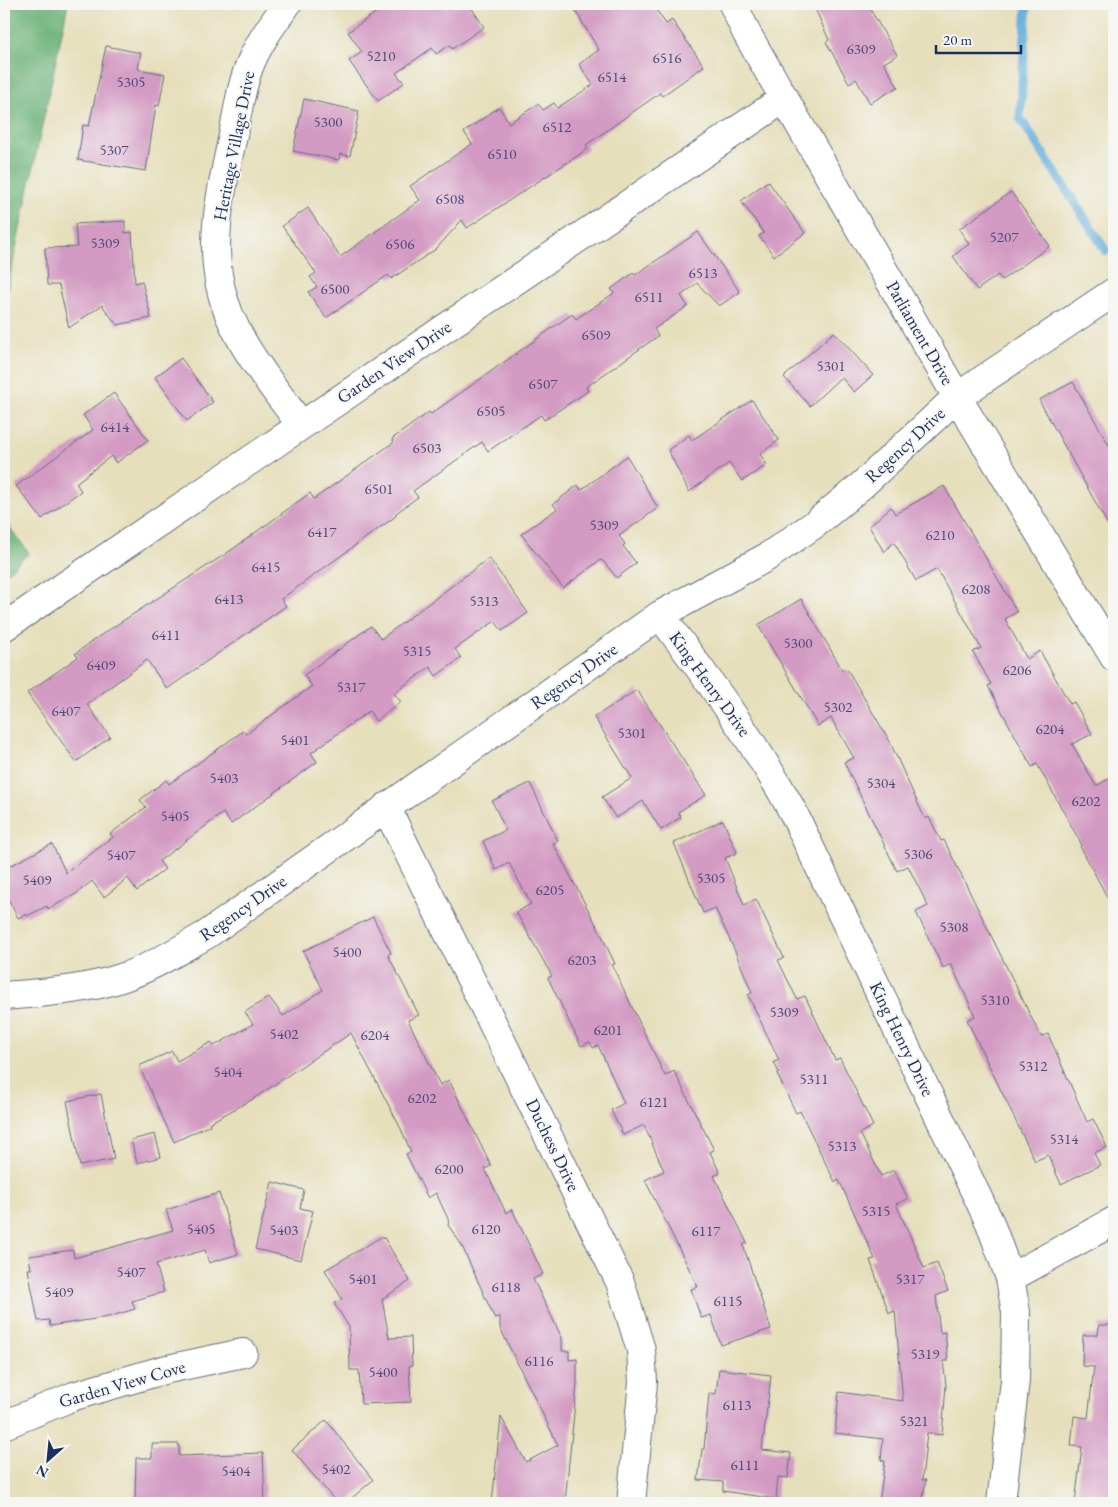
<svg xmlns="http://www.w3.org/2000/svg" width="1118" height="1507" font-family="'EB Garamond',serif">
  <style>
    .forest { fill: #6cb278; stroke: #44706b }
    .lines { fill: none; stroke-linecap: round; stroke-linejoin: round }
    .stream { stroke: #62aedb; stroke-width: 9 }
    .building { fill: #d39ac3 }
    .minor-casing { stroke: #626d7f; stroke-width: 30 }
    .minor { stroke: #fff; stroke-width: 28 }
    .labels { text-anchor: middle; stroke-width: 4; stroke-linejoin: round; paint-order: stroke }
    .number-label { font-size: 15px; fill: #494a77 }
    .street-label { font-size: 18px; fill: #1b2f5e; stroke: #f6f6f2 }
  </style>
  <rect width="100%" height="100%" fill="#f6f6f2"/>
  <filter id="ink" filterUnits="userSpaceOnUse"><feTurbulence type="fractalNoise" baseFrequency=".02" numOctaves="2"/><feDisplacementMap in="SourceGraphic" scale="10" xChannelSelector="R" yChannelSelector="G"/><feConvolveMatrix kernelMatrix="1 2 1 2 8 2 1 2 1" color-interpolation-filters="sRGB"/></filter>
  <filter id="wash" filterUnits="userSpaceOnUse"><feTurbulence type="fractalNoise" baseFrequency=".0096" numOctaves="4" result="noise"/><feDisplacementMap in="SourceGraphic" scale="20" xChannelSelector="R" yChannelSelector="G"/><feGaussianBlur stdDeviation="1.12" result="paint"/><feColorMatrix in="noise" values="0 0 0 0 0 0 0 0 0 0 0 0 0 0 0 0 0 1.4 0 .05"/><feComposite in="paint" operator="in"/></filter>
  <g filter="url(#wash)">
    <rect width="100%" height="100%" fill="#e6dfbb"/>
    <path class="forest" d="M4,4h64l-64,301z
      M4,520l25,33 -25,22z"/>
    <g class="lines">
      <path class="stream" d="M1027,4l-7,114 86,133"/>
    </g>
    <g id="blocks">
      <path class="building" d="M388,4h81l15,23 -32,22 -2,-4 -14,9 -4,-6 -36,25 8,10 -26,18 -29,-40 13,-9 -14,-20z
        M571,4h81l14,20 6,-4 32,46 -42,30 -2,-3 -74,52 2,4 -121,79 -5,-8 -26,29 -45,30 -3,-4 -62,43 -18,-26 9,-5 -7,-10 6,-4 -34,-47 26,-18 32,49 80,-57 -10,-14 62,-42 -8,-12 35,-25 10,16 29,-19 5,6 11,-7 3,5 36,-23 -14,-21 20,-14z
        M813,4h54l30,51 -13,8 14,24 -28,16 -14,-24 -7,4 -23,-41 3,-2z
        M106,46l35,7 -3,16 27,5 -6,32 -3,-1 -10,66 -68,-11 5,-35 6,1z
        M304,99l55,12 -9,45 -10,-2 -1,6 -46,-9z
        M768,181l37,52 -31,23 -15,-20 5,-3 -23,-32z
        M1011,192l39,54 -48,34 -4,-5 -21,15 -24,-34 16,-12 -10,-15z
        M125,221v12l7,-1 3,51 7,-2 9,37 -34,7 -15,-20 -33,23 -10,-43h-12l-2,-37 32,-1 -2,-23z
        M698,232l42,60 -21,14 -22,-23 -16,13 7,10 -34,23 4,7 -72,51 2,4 -44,29 -3,-5 -53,36 -6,-9 -69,49 5,6 -23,17 1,2 -115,83 5,7 -119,83 -20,-29 -60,44 23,33 -34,25 -49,-69 51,-36 -3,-3 20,-15 135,-88 80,-58 4,6 80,-57 -2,-3 37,-27 2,2 141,-100 4,5 38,-26 -3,-4 22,-16 2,2z
        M834,332l39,43 -19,17 -13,-15 -31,29 -26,-29z
        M181,358l32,44 -26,19 -32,-44z
        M1073,382l41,72v82l-75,-136z
        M114,393l34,47 -32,23 -5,-7 -35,27 5,8 -39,28 -26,-33 77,-56 -10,-15z
        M752,400l27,40 -19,14 7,11 -25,16 -13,-18 -40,29 -21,-42 21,-15 3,5z
        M627,456l31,52 -39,28 6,8 -2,2 13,17 -19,15 -14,-17 -3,-1 -37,28 -42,-54 36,-25 -4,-5 25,-19 3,5z
        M944,486l73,126 -12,7 22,40 13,-8 30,53 4,-2 18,32 -20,10 24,42 18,-10v134l-34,-64 2,-1 -45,-81 -5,3 -44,-81 3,-2 -18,-32 8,-4 -44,-79 -21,12 -22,-39 -10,10 -15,-26 22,-19 4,7z
        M489,558l39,55 -26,18 -7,-10 -40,28 6,9 -25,18 -6,-9 -36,26 7,9 -25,19 -7,-10 -58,42 6,9 -86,62 -8,-11 -64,48 6,8 -28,22 -9,-13 -24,19 -12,-16 -16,13 -28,15 -1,-3 -20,10 -1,-2 -8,4 -14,-27v-22l48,-25 14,29 47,-36 -3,-3 36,-27 -6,-7 26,-20 3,4 74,-53 3,3 66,-48 -8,-11 67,-49 10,13z
        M801,599l42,72 4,-2 42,71 36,79 4,-2 12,24 3,-1 97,197 7,-3 39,88 6,-3 14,28 -13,6 6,12 -39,19 -13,-29 -13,6 -68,-141 8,-4 -24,-52 -8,4 -27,-56 12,-6 -20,-40 -11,5 -53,-109 10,-4 -23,-40 -13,8 -60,-101z
        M637,690l69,105 -28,17 3,5 -20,13 -18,-29 -27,17 -14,-21 30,-19 -38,-61z
        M530,783l28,58 -5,2 48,91 14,30 -3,1 53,111 9,-5 40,79 -4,2 10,21 -6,3 33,67 -4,2 28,84 -50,16 -10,-30 -10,3 -10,-29 7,-2 -53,-107 19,-9 -20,-46 -21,10 -12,-25 13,-7 -26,-58 -5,3 -3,-6 -9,4 -33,-68 4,-2 -36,-64 15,-8 -22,-41 -13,7 -13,-29 23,-11 -14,-29z
        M723,820l14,33 -12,5 19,47 12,-6 28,59 -6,2 19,39 8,-3 30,64 5,-2 33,68 -13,7 21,43 13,-6 14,29 -12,5 28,64 13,-5 11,28 -12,5 4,37 5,-1 3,29h-5l3,24 -4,50 -15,-2 -5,47h4l-4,23h-43l6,-42 -4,-1 2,-21 -48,-6 4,-41 64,9 -8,-90 -6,2 -19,-53 5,-1 -36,-79 -4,2 -35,-71 -4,2 -19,-39 2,-1 -5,-11 5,-2 -31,-65 4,-2 -17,-42 -20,-43 -12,5 -29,-70z
        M373,917l18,36 -3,2 31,60 -11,5 32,65 9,-5 42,86 -6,3 21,44 6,-4 31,65 -10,5 29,59v13h7v9l8,-1v25l-12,117 -22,-3 -1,5h-50l9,-86 25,45 32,-17 -58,-117v-12l-5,3 -34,-75 -13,-19 1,-4 -13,-28 -8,5 -22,-44 5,-2 -10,-23 -50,-96 -98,66 -44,24 1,2 -36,17 -35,-76 33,-15 5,10 34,-19 3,4 39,-22 -8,-12 24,-15 14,19 40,-26 -20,-39z
        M101,1094l13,65 -34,7 -13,-65z
        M155,1134l6,23 -24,6 -6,-23z
        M272,1182l32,8 -4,18 13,3 -12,49 -46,-11z
        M219,1193l19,61 -29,9 -4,-13 -49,14 8,28 -32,9 3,8 -27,8 -58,9 -1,-6 -11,1 -10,-52h3l-2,-13 44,-6 1,8 99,-28 -7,-20z
        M383,1236l27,45 -28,18 7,39 22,-1 1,29h-3l2,36 -50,2 -2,-34h-9l-1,-43 -15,-24 8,-4 -17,-29z
        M1099,1325h15v178h-39l7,-56 -11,-1 3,-30 14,2 6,-51 -12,-1 1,-31h15z
        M719,1369l52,6 -9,75 29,3 -3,25 -10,-1 -2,22 -53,-8v-9l-25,-2 4,-31h2l5,-56 7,1z
        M326,1420l47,60 -27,23h-9l-45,-53z
        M152,1444h27v12l84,-3 2,50h-130l1,-45h16z"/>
    </g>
  </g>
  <g filter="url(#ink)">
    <use href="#blocks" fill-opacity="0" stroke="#626d7f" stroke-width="1"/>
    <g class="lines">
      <g class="minor-casing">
        <path id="minor" d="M287,4c-13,18 -27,37 -36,58 -10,23 -13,49 -18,73 -10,49 -24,101 -13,150 11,53 50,97 81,140
          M733,4l14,30 210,363 157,260
          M660,615c48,64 95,127 133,197l197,411 20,55 6,34 -1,68 -14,123
          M4,627l781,-529
          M386,807l234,475 21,68 2,32 -12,121
          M4,996c36,-3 82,-6 117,-18 30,-10 58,-28 85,-43l454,-320 107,-58 48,-33 47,-39 95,-88 157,-105
          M1010,1278l104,-57
          M4,1425l70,-29 89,-26 80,-17"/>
      </g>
      <use href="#minor" class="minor"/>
    </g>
  </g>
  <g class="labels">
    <g class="number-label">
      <text x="861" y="54">6309</text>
      <text x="381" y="61">5210</text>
      <text x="667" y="63">6516</text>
      <text x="612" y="82">6514</text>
      <text x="131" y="87">5305</text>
      <text x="328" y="127">5300</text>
      <text x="557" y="132">6512</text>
      <text x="114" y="155">5307</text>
      <text x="502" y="159">6510</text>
      <text x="450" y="204">6508</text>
      <text x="1004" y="242">5207</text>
      <text x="105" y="248">5309</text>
      <text x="400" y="249">6506</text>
      <text x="703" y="278">6513</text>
      <text x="335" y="294">6500</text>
      <text x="649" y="302">6511</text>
      <text x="596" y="340">6509</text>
      <text x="831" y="371">5301</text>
      <text x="543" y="389">6507</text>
      <text x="491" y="416">6505</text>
      <text x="115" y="432">6414</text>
      <text x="427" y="453">6503</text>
      <text x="379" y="494">6501</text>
      <text x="604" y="530">5309</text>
      <text x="322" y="537">6417</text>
      <text x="940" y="540">6210</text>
      <text x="266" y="572">6415</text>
      <text x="976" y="594">6208</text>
      <text x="229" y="604">6413</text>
      <text x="484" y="606">5313</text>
      <text x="166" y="640">6411</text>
      <text x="798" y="648">5300</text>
      <text x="417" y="656">5315</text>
      <text x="101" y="670">6409</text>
      <text x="1017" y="675">6206</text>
      <text x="351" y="692">5317</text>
      <text x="838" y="712">5302</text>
      <text x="66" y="716">6407</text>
      <text x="1050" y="734">6204</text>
      <text x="632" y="738">5301</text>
      <text x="295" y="745">5401</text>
      <text x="224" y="783">5403</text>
      <text x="881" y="788">5304</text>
      <text x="1086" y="806">6202</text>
      <text x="175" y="821">5405</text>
      <text x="918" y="859">5306</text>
      <text x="121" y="860">5407</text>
      <text x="711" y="883">5305</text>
      <text x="37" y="885">5409</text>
      <text x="550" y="895">6205</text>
      <text x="954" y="932">5308</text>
      <text x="347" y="957">5400</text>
      <text x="582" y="965">6203</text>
      <text x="995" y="1005">5310</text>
      <text x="784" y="1017">5309</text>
      <text x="608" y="1035">6201</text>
      <text x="284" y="1039">5402</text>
      <text x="375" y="1040">6204</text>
      <text x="1033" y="1071">5312</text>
      <text x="228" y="1077">5404</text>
      <text x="814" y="1084">5311</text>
      <text x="422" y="1103">6202</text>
      <text x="654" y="1107">6121</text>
      <text x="1064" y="1144">5314</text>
      <text x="842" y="1151">5313</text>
      <text x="449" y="1174">6200</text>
      <text x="876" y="1216">5315</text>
      <text x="201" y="1234">5405</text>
      <text x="486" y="1234">6120</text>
      <text x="284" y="1235">5403</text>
      <text x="706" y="1236">6117</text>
      <text x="131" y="1277">5407</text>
      <text x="363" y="1284">5401</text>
      <text x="910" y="1284">5317</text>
      <text x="506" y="1292">6118</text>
      <text x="59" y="1297">5409</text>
      <text x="728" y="1306">6115</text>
      <text x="925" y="1359">5319</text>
      <text x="539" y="1366">6116</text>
      <text x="383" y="1377">5400</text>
      <text x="737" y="1410">6113</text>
      <text x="914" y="1426">5321</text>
      <text x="745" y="1470">6111</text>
      <text x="336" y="1474">5402</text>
      <text x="236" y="1476">5404</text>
    </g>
    <g class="street-label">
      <text transform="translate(234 146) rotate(-79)" y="6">Heritage Village Drive</text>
      <text transform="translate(920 333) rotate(60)" y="6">Parliament Drive</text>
      <text transform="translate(394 362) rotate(-34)" y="6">Garden View Drive</text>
      <text transform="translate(905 445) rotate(-43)" y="6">Regency Drive</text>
      <text transform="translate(574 676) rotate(-35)" y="6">Regency Drive</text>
      <text transform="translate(710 684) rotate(54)" y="6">King Henry Drive</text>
      <text transform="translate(243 908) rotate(-35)" y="6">Regency Drive</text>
      <text transform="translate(902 1039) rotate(64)" y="6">King Henry Drive</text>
      <text transform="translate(553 1145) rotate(64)" y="6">Duchess Drive</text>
      <text transform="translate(122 1384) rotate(-16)" y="6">Garden View Cove</text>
    </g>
  </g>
  <rect width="1118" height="1507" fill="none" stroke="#f6f6f2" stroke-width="20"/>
  <g transform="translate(48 1460) rotate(207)" stroke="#f6f6f2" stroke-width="4" paint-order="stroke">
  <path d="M0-4L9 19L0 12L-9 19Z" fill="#1b2f5e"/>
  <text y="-8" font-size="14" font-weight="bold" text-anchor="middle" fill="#1b2f5e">N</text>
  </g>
  <path d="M936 45v8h85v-8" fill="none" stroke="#1b2f5e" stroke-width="2.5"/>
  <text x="943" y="45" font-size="15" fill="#1b2f5e" stroke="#f6f6f2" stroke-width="4" paint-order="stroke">20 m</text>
</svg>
